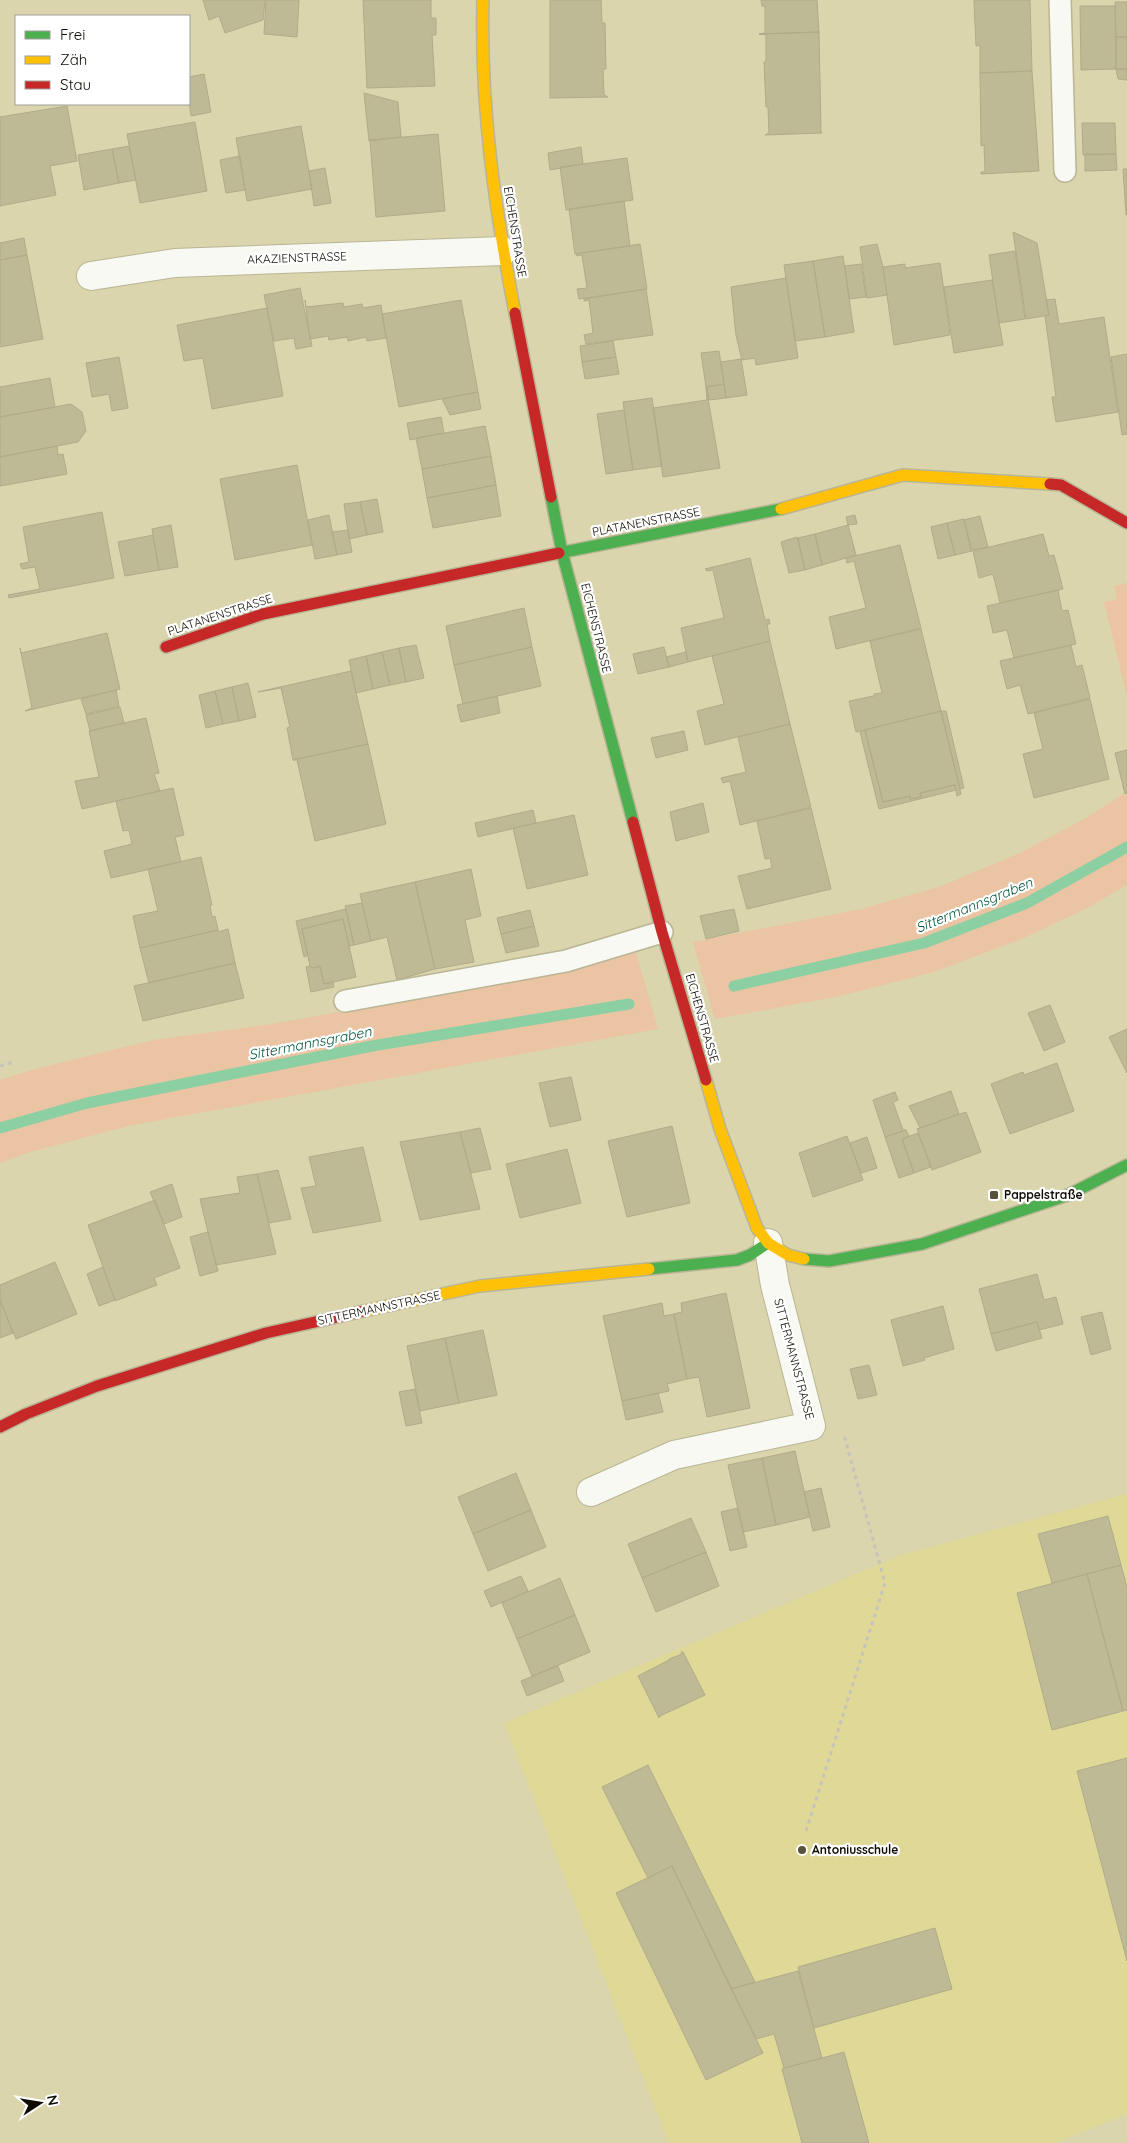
<svg xmlns="http://www.w3.org/2000/svg" width="1127" height="2143" font-family="Quicksand,sans-serif">
  <style>
    .built { fill: #e0d897 }
    .green { fill: #ebc4a4 }
    .lines { fill: none; stroke-linecap: round; stroke-linejoin: round }
    .stream { stroke: #8bcfa3; stroke-width: 11 }
    .building { fill: #beba95; stroke: #b0ab8a }
    .lane-casing { stroke: #b9b595; stroke-width: 24 }
    .street-casing { stroke: #b9b595; stroke-width: 30 }
    .fast-casing { stroke: #b9b595; stroke-width: 14 }
    .slow-casing { stroke: #b9b595; stroke-width: 14 }
    .jam-casing { stroke: #b9b595; stroke-width: 14 }
    .path { stroke: #c6c4b9; stroke-width: 3; stroke-dasharray: 4 4; stroke-linecap: butt }
    .lane { stroke: #f9f9f3; stroke-width: 21 }
    .street { stroke: #f9f9f3; stroke-width: 28 }
    .fast { stroke: #4caf50; stroke-width: 11 }
    .slow { stroke: #ffc107; stroke-width: 11 }
    .jam { stroke: #c62828; stroke-width: 11 }
    .poi-dot { fill: #56523c; stroke: #fff; stroke-width: 2 }
    .labels { text-anchor: middle; stroke-width: 4.5; stroke-linejoin: round; paint-order: stroke }
    .street-label { font-size: 12px; fill: #0f0b00; stroke: #fff }
    .poi-label { font-size: 12px; font-weight: bold; fill: #0f0b00; stroke: #fff; text-anchor: start }
    .water-label { font-size: 14px; font-style: italic; fill: #04583b; stroke: #fff }
  </style>
  <rect width="100%" height="100%" fill="#dad5ac"/>
  <path class="built" d="M1127,1494v620l-72,29h-386l-165,-420 397,-168z"/>
  <path class="green" d="M1127,583v114l-23,-95 13,-3 -3,-13z
    M1127,792v93l-38,22 -65,31 -90,34 -98,25 -121,22 -22,-77 168,-33 78,-22 81,-34 64,-34z
    M635,949l23,80 -530,97 -101,27 -27,10v-83l31,-10 122,-30 119,-16 297,-54z"/>
  <g class="lines">
    <path class="stream" d="M734,986l190,-43 103,-40 100,-56
      M0,1128l87,-25 285,-57 257,-42"/>
  </g>
  <path class="building" d="M203,0h62l-2,20 -38,13 -6,-17 -10,4z
    M266,0h33l-2,37 -33,-3z
    M363,0h68v18h5v17h-4l3,51 -68,2z
    M550,0h51l1,23h3l1,46h-3l1,26 4,2 -58,1z
    M761,0h56l2,32 -60,2 6,-1v-27h-3z
    M974,0h56l2,71 -52,2v-28l-4,1z
    M1115,2h12v35h-11z
    M1080,6h35l1,63 -35,1z
    M819,32l2,100 1,1 -57,2 4,-2 -1,-26h-2l-2,-45 2,-1v-26l-7,-1z
    M1116,37h11v32h-11z
    M1116,69h11v11l-9,-1z
    M1032,71l7,100 -58,3v-2h4l-1,-27 -3,1 -1,-73z
    M204,74l7,38 -20,4 -2,-15v-24z
    M364,93l34,9 3,35 -32,4z
    M67,106l10,55 -27,5 6,29 -56,11v-89z
    M195,122l12,69 -67,12 -13,-69z
    M1082,123h33l1,31 -33,1z
    M301,126l11,63 -65,12 -11,-63z
    M438,134l7,77 -69,6 -6,-77z
    M129,146l7,34 -17,3 -7,-34z
    M581,147l2,17 -33,6 -2,-17z
    M112,149l7,34 -35,7 -6,-35z
    M1085,154h31l1,16 -32,1z
    M240,156l5,34 -19,3 -6,-33z
    M627,158l6,42 -67,10 -6,-43z
    M325,168l6,35 -17,3 -5,-35z
    M1123,169h4v46h-1z
    M624,201l6,45 -55,8 -6,-45z
    M1013,232l24,11 12,72 -23,4z
    M24,238l3,17 -27,5v-17z
    M640,244l7,45 -68,10 -2,-10 10,-1 -5,-33 -5,1 -1,-2z
    M877,244l6,23 4,28 -20,3 -7,-51z
    M1015,251l10,68 -26,4 -10,-68z
    M27,255l16,84 -43,8v-87z
    M843,256l11,76 -29,5 -12,-76z
    M813,261l12,76 -30,4 -11,-76z
    M940,263l10,72 -56,10 -11,-78 22,-3v4z
    M861,264l5,33 -17,2 -4,-33z
    M786,278l12,80 -42,7 -1,-7 -13,2 -6,-25 -5,-48z
    M992,280l11,65 -49,8 -10,-66z
    M300,288l12,58 -16,3 -2,-11 -20,3 -10,-46z
    M646,289l7,46 -67,9 -2,-9 9,-2 -4,-33 -5,1v-2z
    M1055,299l4,25 45,-7 14,95 -62,10 -4,-25h4l-11,-81 4,-1 -3,-15z
    M305,300l1,7 37,-4 1,4 18,-3 1,4 18,-3 5,33 -19,3 -1,-4 -18,4 -1,-4 -18,3 -1,-4 -18,3z
    M461,300l17,92 -79,15 -17,-93z
    M267,308l16,88 -71,13 -9,-51 -19,3 -7,-36z
    M613,341l3,16 -34,5 -2,-16z
    M719,351l5,33 -18,3 -5,-34z
    M1127,354v80l-5,1 -11,-78z
    M119,357l9,51 -16,3 -3,-17 -17,3 -6,-34z
    M616,357l3,17 -34,5 -3,-17z
    M741,359l6,36 -21,3 -5,-36z
    M50,378l5,29 -55,10v-30z
    M724,384l2,14 -17,2 -2,-13z
    M706,387l14,81 -57,9 -10,-69 54,-8z
    M478,392l3,17 -31,6 -8,-16z
    M652,398l10,68 -29,4 -10,-68z
    M71,404l11,8 4,19 -8,11 -78,15v-40z
    M624,410l9,60 -27,4 -9,-60z
    M441,417l3,16 -34,7 -3,-17z
    M485,426l6,30 -69,13 -6,-31z
    M57,446l1,9 5,-1 4,20 -67,12v-29z
    M491,456l5,29 -69,13 -5,-29z
    M297,465l15,80 -77,15 -15,-81z
    M496,485l5,31 -68,12 -6,-30z
    M377,499l6,33 -16,3 -7,-33z
    M360,502l7,33 -18,4 -5,-35z
    M102,512l12,66 -105,20 -1,-3 32,-6 -5,-22 -13,2 -2,-5 9,-2 -6,-35z
    M329,515l8,40 -22,4 -7,-39z
    M855,515l2,9 -9,1 -2,-8z
    M980,516l8,31 -17,3 -7,-30z
    M964,519l8,32 -17,4 -8,-32z
    M947,523l8,32 -17,4 -7,-32z
    M171,525l7,42 -19,3 -7,-41z
    M848,525l8,30 -34,10 -7,-31z
    M348,530l4,22 -15,3 -5,-23z
    M815,534l7,31 -17,5 -7,-32z
    M1043,534l6,22 5,-1 9,34 -63,14 -7,-29 -14,4 -6,-27z
    M153,535l6,35 -34,6 -7,-34z
    M797,537l8,33 -16,3 -8,-31z
    M900,545l21,83 -85,21 -7,-32 37,-9 -12,-47 -7,2 -1,-5z
    M750,558l15,62 4,-1 1,5h-3l3,17 -82,21 -7,-34 43,-10 -11,-48 -6,1 -2,-2z
    M1058,590l4,21 6,-1 8,34 -62,14 -7,-28 -14,3 -6,-27z
    M524,608l8,39 -78,18 -8,-39z
    M921,629l20,82 -85,21 -7,-31 25,-5v-2l8,-1 -12,-52z
    M107,633l13,56 -95,22 7,-3 -12,-60 1,5z
    M770,641l20,83 -85,21 -8,-34 27,-7 -12,-48z
    M416,645l8,33 -18,4 -7,-34z
    M1071,645l5,22 6,-2 8,33 -62,16 -8,-29 -13,4 -7,-28z
    M532,647l9,39 -78,18 -9,-39z
    M664,647l5,20 -31,7 -5,-20z
    M399,648l7,34 -16,3 -8,-33z
    M382,652l8,33 -17,4 -7,-33z
    M686,652l2,10 -19,5 -3,-10z
    M366,656l7,33 -17,4 -7,-33z
    M351,671l17,73 -75,16 -6,-32 3,-1 -9,-39 -23,4z
    M248,683l8,34 -17,4 -7,-34z
    M232,687l7,34 -16,3 -8,-33z
    M116,690l3,16 -33,8 -5,-15z
    M215,691l8,33 -17,4 -7,-33z
    M497,696l3,17 -39,9 -4,-17z
    M1090,699l19,80 -75,19 -11,-44 20,-5 -9,-36z
    M120,707l4,16 -34,8 -4,-16z
    M941,711l20,83 -4,2 -2,-11 -35,8 1,4 -11,2v-3l-27,6 -18,-72z
    M941,711h5l18,77 -4,1z
    M146,718l13,55 -5,1 6,17 -78,18 -7,-28 24,-4 -10,-46z
    M790,724l21,83 -71,18 -10,-44 -7,2 -2,-5 25,-6 -8,-35z
    M865,730l18,72 27,-6v3l11,-2 -1,-4 35,-8 1,5 -77,19 -19,-77z
    M684,731l4,19 -32,8 -5,-20z
    M368,744l18,80 -71,17 -18,-81h-4z
    M1127,750v43l-2,1 -10,-41z
    M173,788l11,47 -9,2 6,25 -70,16 -7,-27 28,-7 -3,-14 -6,1 -7,-30z
    M703,803l6,29 -33,9 -6,-29z
    M811,808l20,81 -84,20 -9,-33 34,-8 -2,-10 -5,1 -8,-38z
    M533,810l3,13 -58,14 -3,-14z
    M574,815l14,60 -61,14 -14,-61z
    M201,857l11,48h-2l2,12 3,-1 3,14 -78,18 -7,-32 25,-5 -10,-42z
    M471,869l10,47 -16,4 9,42 -39,7 -20,-87z
    M415,882l20,87 -38,11 -10,-43 -16,4 -11,-47z
    M362,903l9,38 -17,4 -9,-39z
    M346,909l8,36 -5,1 -6,-27 -41,10 6,26 -4,2 -8,-36z
    M734,909l5,22 -33,8 -6,-23z
    M530,910l4,16 -33,8 -4,-16z
    M343,919l13,58 -32,7 -4,-18 -8,2 -2,-2 -8,-37z
    M534,926l5,20 -33,7 -5,-19z
    M228,929l7,34 -86,20 -9,-35 78,-18v2z
    M235,963l9,35 -101,23 -9,-35z
    M310,966l2,2 8,-1 4,17 9,-2 1,5 -23,5 -5,-25z
    M1050,1005l15,37 -21,9 -16,-38z
    M1127,1029v44l-18,-36z
    M1057,1063l17,48 -64,23 -19,-50 32,-12 1,3z
    M571,1077l10,43 -31,7 -11,-44z
    M951,1091l8,23 -39,14 -11,-22z
    M895,1092l3,8 -5,2 10,28h3l-21,7 -12,-37z
    M966,1112l15,40 -49,18 -15,-41z
    M672,1126l18,77 -63,14 -19,-76z
    M480,1128l11,41 -20,4 -11,-41z
    M906,1130l3,6 -7,3 12,34 -15,5 -14,-41z
    M460,1132l20,77 -60,11 -20,-78z
    M918,1133l13,34 -17,6 -12,-34z
    M847,1136l16,44 -50,17 -14,-44z
    M867,1137l10,31 -16,5 -11,-30z
    M363,1147l18,74 -68,12 -12,-45 15,-2 -7,-29z
    M567,1149l14,54 -61,15 -14,-54z
    M278,1170l13,49 -22,4 -12,-49z
    M257,1174l19,80 -60,11 -16,-66 40,-6 -3,-16z
    M172,1184l10,33 -18,7 -14,-32z
    M155,1200l25,68 -26,10 3,7 -42,16 -27,-76z
    M208,1232l10,39 -18,5 -10,-39z
    M55,1262l22,52 -61,25 -16,-39v-15z
    M103,1267l12,33 -16,6 -12,-32z
    M1037,1274l7,26 12,-3 7,27 -24,6 -2,-8 -46,12 -12,-45z
    M726,1293l24,115 -43,9 -8,-40 -12,2 -13,-65 8,-2 -1,-9z
    M0,1300l13,33 -13,5z
    M662,1303l2,13 10,-2 13,65 -20,5 2,7 -47,10 -19,-85z
    M943,1306l11,43 -30,9 1,2 -22,6 -12,-46z
    M1102,1312l9,37 -20,6 -10,-38z
    M1037,1322l5,16 -46,13 -5,-17z
    M483,1330l14,65 -38,8 -14,-65z
    M445,1338l14,65 -39,8 -13,-65z
    M869,1365l8,30 -19,4 -8,-30z
    M415,1389l7,34 -16,3 -7,-34z
    M658,1393l5,19 -37,8 -4,-19z
    M795,1451l15,66 -34,8 -14,-67z
    M762,1458l14,67 -33,7 -15,-67z
    M516,1473l15,37 -58,24 -15,-37z
    M821,1488l9,39 -17,4 -9,-39z
    M738,1508l9,39 -17,4 -9,-39z
    M531,1510l15,37 -58,24 -15,-37z
    M1108,1516l13,49 -69,18 -14,-49z
    M691,1518l15,34 -64,26 -14,-34z
    M706,1552l13,34 -63,26 -14,-34z
    M1121,1565l6,22v123l-4,1 -36,-137z
    M1087,1574l36,137 -71,19 -35,-137z
    M521,1576l7,15 -37,16 -7,-16z
    M560,1578l15,37 -58,24 -15,-36z
    M575,1615l15,37 -58,24 -15,-37z
    M681,1652h2l22,43 -45,21 -1,2 -21,-42 31,-16v-1l13,-5z
    M558,1666l6,15 -37,15 -6,-15z
    M1127,1758v203l-50,-190z
    M648,1765l107,217 -24,7 -59,-123 -24,12 -46,-91z
    M672,1866l91,187 -57,27 -90,-187z
    M935,1928l17,61 -138,39 -16,-61z
    M798,1971l24,87 -38,10 -10,-34 -18,5 -25,-50z
    M844,2052l25,91h-67l-20,-74z"/>
  <g class="lines">
    <g class="lane-casing">
      <path id="lane" d="M1060,0l5,171
        M345,1001l221,-40 96,-29"/>
    </g>
    <g class="street-casing">
      <path id="street" d="M91,276l84,-13 328,-12
        M591,1492l83,-37 137,-29 -36,-141 -7,-42"/>
    </g>
    <g class="fast-casing">
      <path id="fast" d="M551,497l11,55 71,270
        M559,553l222,-44
        M804,1259l25,2 93,-17 146,-49 59,-30
        M649,1269l88,-9 13,-5 18,-12"/>
    </g>
    <g class="slow-casing">
      <path id="slow" d="M483,0c-3,105 12,210 32,313
        M781,509l122,-34 147,9
        M706,1080l14,49 37,99 11,15 20,12 16,4
        M364,1311l116,-25 169,-17"/>
    </g>
    <g class="jam-casing">
      <path id="jam" d="M515,313l36,184
        M1050,484l11,1 66,38
        M166,647l97,-33 296,-61
        M633,822l29,110 44,148
        M0,1427l26,-13 71,-28 169,-53 98,-22"/>
    </g>
    <path class="path" d="M0,1066l13,-4
      M806,1831l79,-248 -41,-148"/>
    <use href="#lane" class="lane"/>
    <use href="#street" class="street"/>
    <use href="#fast" class="fast"/>
    <use href="#slow" class="slow"/>
    <use href="#jam" class="jam"/>
  </g>
  <g class="poi-dot">
    <rect x="989" y="1190" width="10" height="10" rx="2.5"/>
    <circle cx="802" cy="1850" r="5"/>
  </g>
  <g class="labels">
    <g class="street-label">
      <text transform="translate(515 232) rotate(81)" y="4">EICHENSTRASSE</text>
      <text transform="translate(297 258) rotate(-2)" y="4">AKAZIENSTRASSE</text>
      <text transform="translate(646 522) rotate(-11)" y="4">PLATANENSTRASSE</text>
      <text transform="translate(220 615) rotate(-18)" y="4">PLATANENSTRASSE</text>
      <text transform="translate(596 628) rotate(76)" y="4">EICHENSTRASSE</text>
      <text transform="translate(702 1018) rotate(74)" y="4">EICHENSTRASSE</text>
      <text transform="translate(379 1308) rotate(-12)" y="4">SITTERMANNSTRASSE</text>
      <text transform="translate(794 1359) rotate(75)" y="4">SITTERMANNSTRASSE</text>
    </g>
    <g class="poi-label">
      <text x="1004" y="1199">Pappelstraße</text>
      <text x="812" y="1854">Antoniusschule</text>
    </g>
    <g class="water-label">
      <text transform="translate(974 905) rotate(-22)" y="5">Sittermannsgraben</text>
      <text transform="translate(310 1043) rotate(-11)" y="5">Sittermannsgraben</text>
    </g>
  </g>
  <rect x="15" y="15" width="175" height="90" fill="#ffffff" stroke="#9f9d99"/>
  <rect x="25" y="31" width="25" height="8" fill="#4caf50" stroke="#9f9d99"/>
  <text x="60" y="40" font-size="15" fill="#0f0b00">Frei</text>
  <rect x="25" y="56" width="25" height="8" fill="#ffc107" stroke="#9f9d99"/>
  <text x="60" y="65" font-size="15" fill="#0f0b00">Zäh</text>
  <rect x="25" y="81" width="25" height="8" fill="#c62828" stroke="#9f9d99"/>
  <text x="60" y="90" font-size="15" fill="#0f0b00">Stau</text>
  <g transform="translate(40 2103) rotate(78)" stroke="#ffffff" stroke-width="4" paint-order="stroke">
  <path d="M0-4L9 19L0 12L-9 19Z" fill="#0f0b00"/>
  <text y="-8" font-size="14" font-weight="bold" text-anchor="middle" fill="#0f0b00">N</text>
  </g>
</svg>
